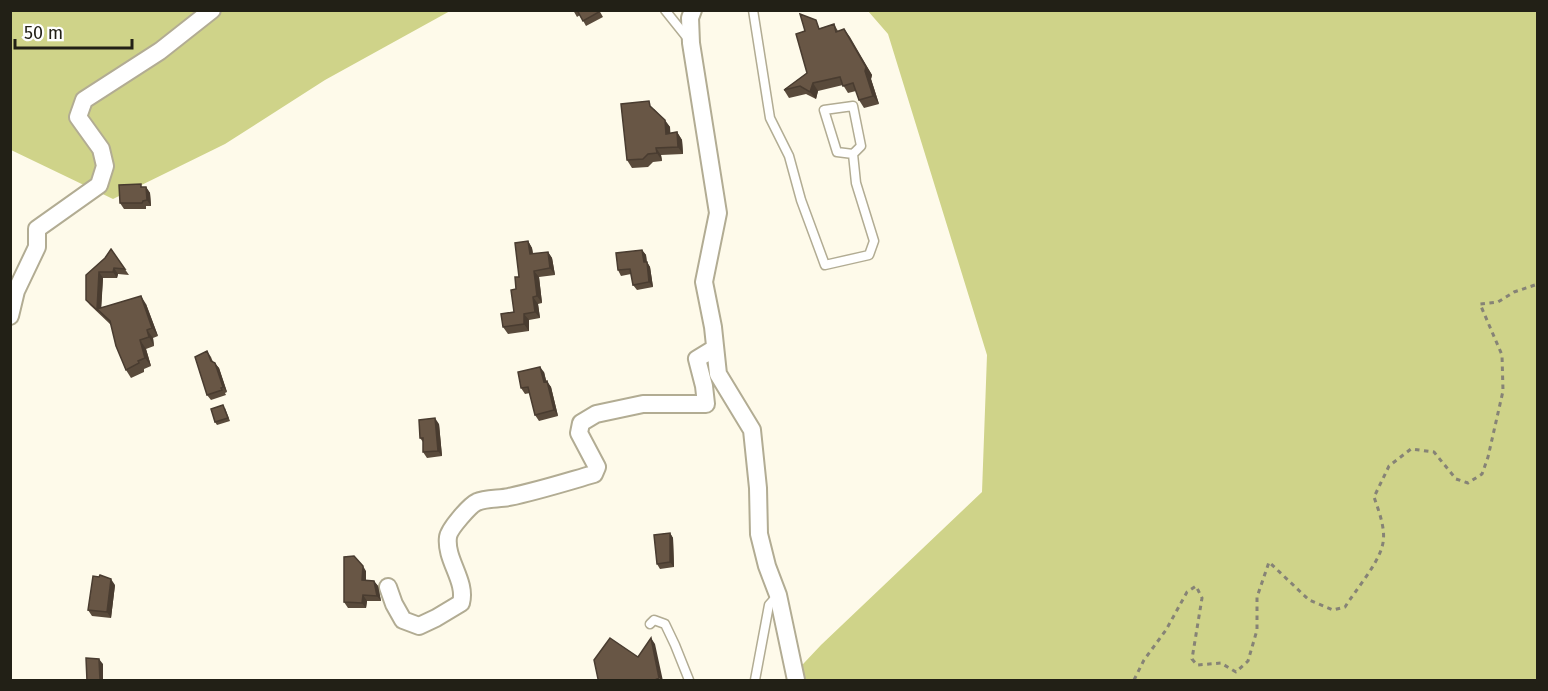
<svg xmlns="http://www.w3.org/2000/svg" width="1548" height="691" font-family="'Fira Sans',sans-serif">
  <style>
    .green { fill: #cfd389 }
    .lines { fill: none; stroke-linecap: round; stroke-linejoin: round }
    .service-casing { stroke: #b2ac93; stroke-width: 11 }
    .minor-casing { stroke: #b2ac93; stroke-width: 20 }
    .path { stroke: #868376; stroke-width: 3; stroke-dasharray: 4.5 4.5; stroke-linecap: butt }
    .service { stroke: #fff; stroke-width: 8 }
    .minor { stroke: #fff; stroke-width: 16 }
    .wall { fill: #594a3b }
    .shaded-wall { fill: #493c30 }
    .building { fill: #685645; stroke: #493c30; stroke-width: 1.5 }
  </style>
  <rect width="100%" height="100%" fill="#fefaea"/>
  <path class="green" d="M10,11h440l-125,69 -100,64 -112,55 -102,-49z
    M868,11h669v669h-749l33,-35 161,-153 5,-137 -99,-321z"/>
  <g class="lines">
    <g class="service-casing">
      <path id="service" d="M665,10l24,30
        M753,10l17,108 19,38 12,44 24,65 44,-10 5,-14 -18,-58 -3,-29
        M853,106l8,40 -8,8 -16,-2 -13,-42z
        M650,624l4,-4 11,4 10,21 14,35
        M755,680l14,-75 9,-10"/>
    </g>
    <g class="minor-casing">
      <path id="minor" d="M693,10l-3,8 1,25 27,170 -14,69 9,45 5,47 34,56 6,58 1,46 8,32 11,29 18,85
        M10,316l6,-25 21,-44v-18l62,-44 6,-19 -4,-17 -23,-32 6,-17 76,-49 52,-41
        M388,587l6,17 9,16 16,6 17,-8 25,-15c6,-22 -16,-43 -13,-66 1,-8 22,-32 29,-35 8,-4 23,-3 32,-5 29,-6 57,-15 85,-23l3,-7 -18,-34 2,-10 15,-9 47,-10h63l-2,-18 -7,-27 18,-11"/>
    </g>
    <path class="path" d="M1134,680l10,-20 22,-30 21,-38 9,-6 6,12 -10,61 5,6 24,-2 15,9 12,-11 9,-31v-33l12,-35 40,38 24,10 12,-3c10,-16 32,-42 37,-60 5,-16 -3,-35 -8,-50l15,-31 22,-17 23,3 22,27 12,4 14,-9 6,-17 15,-66 -1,-36 -22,-51 18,-2 16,-10 24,-8"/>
    <use href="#service" class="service"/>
    <use href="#minor" class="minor"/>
  </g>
  <path class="wall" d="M573,10h26l4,7 -17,9 -6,-11 -3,2z
    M834,24l4,7 6,-2 6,8 22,38 -1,4 8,25 -15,4 -5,-8 -3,-9 -8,2 -5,-8 -25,6 -2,8 -10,-5 -17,4 -5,-8 23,-17 14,-45z
    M654,109l16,18v6l7,-1 5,8 1,14 -22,1 1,6 -9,1 -5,5 -16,1 -5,-8z
    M143,187h3l4,6 1,13h-5v3h-22l-4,-6z
    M528,241l4,7 1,6 15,-2 4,6 3,17 -16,2 3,26 -4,1 2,14 -11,2v11l-21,3 -5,-7 11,-15 2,-23z
    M111,249l18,26 -11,-1 -1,4h-14l-2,29 45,-3 12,32 -5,2 1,8 -8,3 5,17 -7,3v3l-13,6 -5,-8 -15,-45 -21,-20 -4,-5 19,-42z
    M642,250l4,5 1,7 3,5 3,20 -16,3 -4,-5 -2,-11 -10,2 -3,-6z
    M207,351l4,6 2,5 6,6 8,24 -2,1 1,2 -15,5 -4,-5z
    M544,372l2,9 5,6 7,29 -19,5 -4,-6 -5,-22 -5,1 -4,-6z
    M225,408l5,13 -13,4 -2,-3z
    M439,424l3,32 -15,2 -4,-6v-10l-3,-4z
    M670,533l3,5 1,29 -14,2 -3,-5z
    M366,571v10h8l4,5 3,15h-14l-1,7h-18l-4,-6z
    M115,585l-4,33 -19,-2 -4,-6z"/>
  <path class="shaded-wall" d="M844,29l28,46 -1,4 8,25 -6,-8z
    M813,83l5,8 -2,8 -6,-7z
    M665,120l5,7 1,14 -5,-7z
    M677,132l5,8 1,14 -5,-7z
    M656,148l5,7 1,6 -5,-8z
    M146,187l4,6 1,13 -4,-6z
    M528,241l4,7 2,13 -4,-7z
    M642,250l4,5 1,12 -3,-5z
    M548,252l4,6 3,17 -5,-7z
    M647,262l3,5 3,20 -4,-5z
    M114,268l4,6 -1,4 -4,-6z
    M534,271l5,6 3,26 -5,-7z
    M99,272l4,6 -2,35 -4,-4z
    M141,296l5,8 12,32 -6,-8z
    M533,297l5,7 2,14 -5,-6z
    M524,314l5,6v11l-5,-7z
    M147,330l6,8 1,8 -5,-9z
    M140,340l6,9 5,17 -6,-8z
    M215,363l4,5 8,24 -4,-5z
    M540,367l4,5 4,16 -4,-6z
    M547,381l4,6 7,29 -4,-6z
    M435,418l4,6 3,32 -4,-5z
    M670,533l3,5 1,29 -4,-5z
    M363,566l3,5v15l-4,-6z
    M111,579l4,6 -4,33 -4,-6z
    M374,581l4,5 3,15 -4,-5z
    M363,595l4,6 -1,7 -4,-5z
    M651,638l4,6 8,37h-2l-2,-3z
    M99,659l4,5v17h-3z"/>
  <path class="building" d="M577,10h21l1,2 -16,9z
    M800,14l16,6 3,9 15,-5 2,8 8,-3 22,38 -1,4 8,25 -14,4 -6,-17 -10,3 -3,-9 -27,6 -3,9 -10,-6 -16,4 23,-17 -11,-39 9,-3z
    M649,101l1,5 15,14 1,14 11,-2 1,15 -22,1 1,5 -9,1 -5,5 -16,1 -6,-56z
    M141,184v3h5l1,13 -4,1 -1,2h-22l-1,-18z
    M528,241l2,13 18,-2 2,16 -16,3 3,25 -4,1 2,15 -11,2v10l-21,3 -2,-13 13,-2 -3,-22 5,-1 -1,-12h4l-4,-34z
    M111,249l14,20 -11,-1 -1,4h-14l-2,38 -11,-10v-25l19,-17z
    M642,250l2,12h3l2,20 -16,3 -3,-16 -12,1 -2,-17z
    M141,296l11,32 -5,2 2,7 -9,3 5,18 -7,3 1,2 -13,7 -10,-24 -6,-25 -13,-12z
    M207,351l4,10 4,2 8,24 -2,1 1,2 -15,5 -12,-38z
    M540,367l4,15 3,-1 7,29 -19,5 -7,-28 -7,1 -3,-16z
    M223,405l5,13 -13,4 -4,-13z
    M435,418l3,33 -15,1v-14h-3l-1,-18z
    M670,533v29l-13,2 -3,-29z
    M354,556l9,10 -1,14 12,1 3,15 -14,-1 -1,8 -18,-1v-45z
    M100,575l11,4 -4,33 -19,-2 5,-34 6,1z
    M610,638l28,19 13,-19 8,40 -6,3h-53l-2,-2 -4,-19z
    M86,658l13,1 1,22h-13z"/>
  <rect width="1548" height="691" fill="none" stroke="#222016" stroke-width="24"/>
  <path d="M15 39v9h117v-9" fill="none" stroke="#222016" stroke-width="3"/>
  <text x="24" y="39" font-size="18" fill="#222016" stroke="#ffffff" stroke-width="4.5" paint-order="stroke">50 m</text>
</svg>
